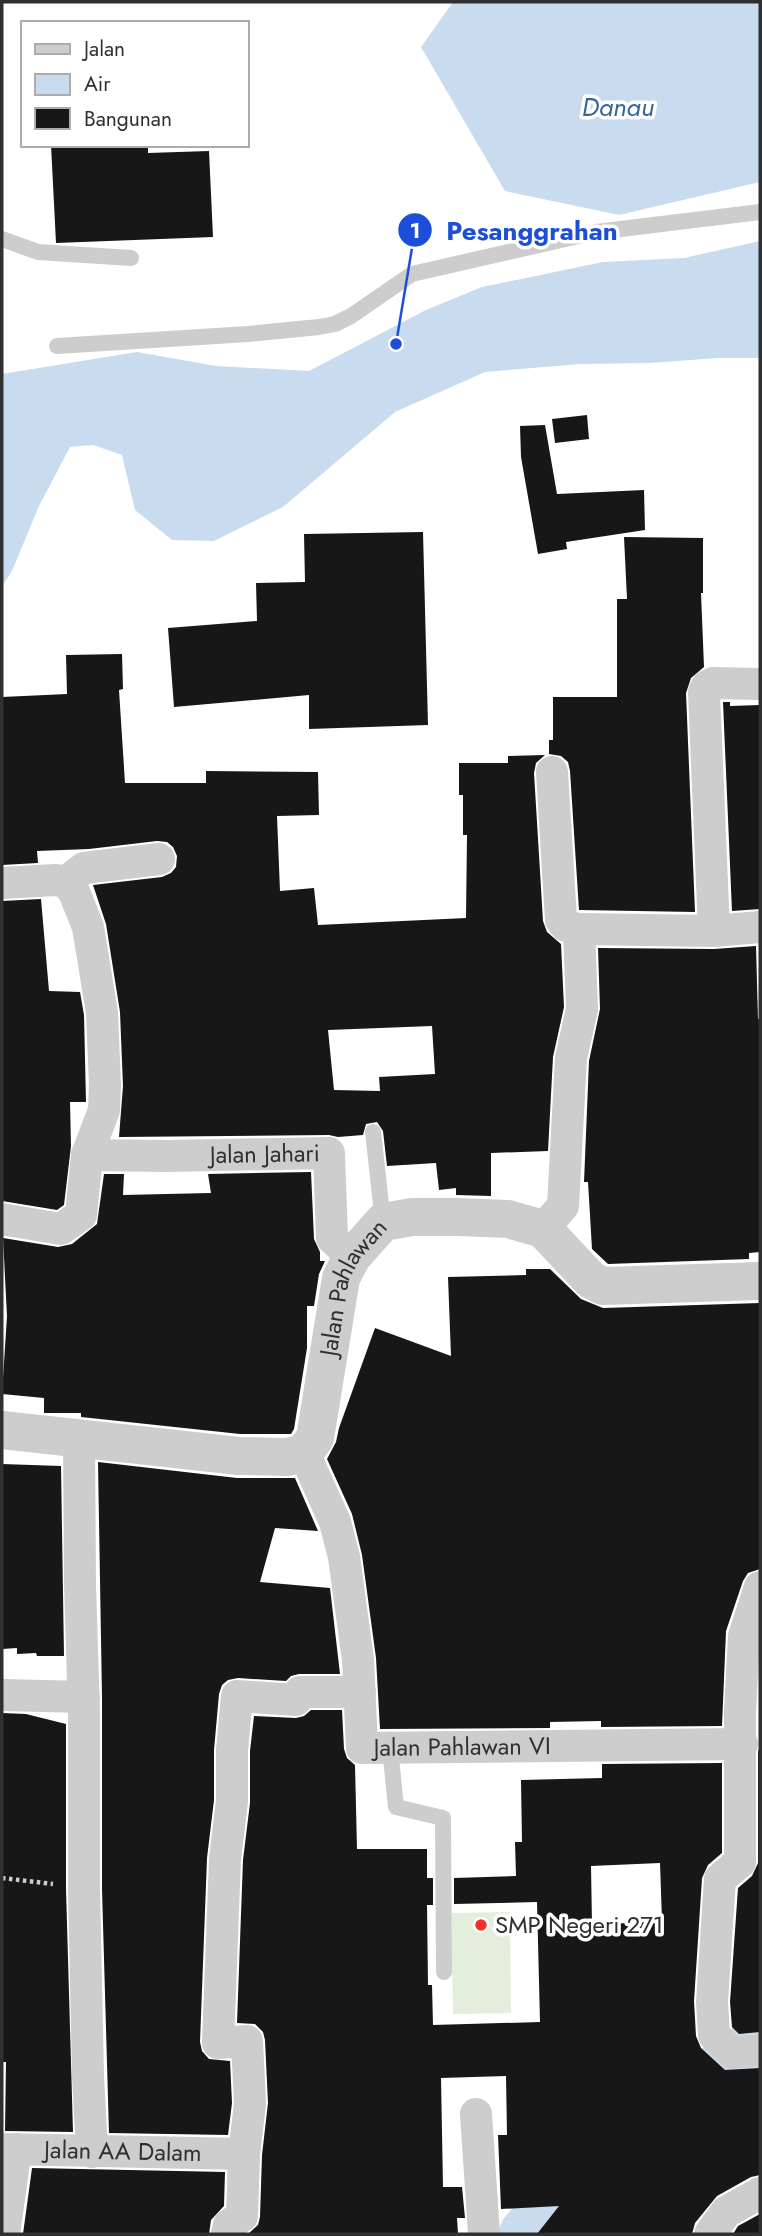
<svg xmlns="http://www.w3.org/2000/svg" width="762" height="2236" font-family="Jost,sans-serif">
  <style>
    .green { fill: #e4eedd }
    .water { fill: #c8dbef }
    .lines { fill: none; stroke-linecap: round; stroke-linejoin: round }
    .river { stroke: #c8dbef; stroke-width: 56 }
    .building { fill: #171717; fill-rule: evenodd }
    .path { stroke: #cdcdcd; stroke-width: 4.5; stroke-dasharray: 3.5 3.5; stroke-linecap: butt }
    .service { stroke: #cdcdcd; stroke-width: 16 }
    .minor { stroke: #cdcdcd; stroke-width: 32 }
    .tertiary { stroke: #cdcdcd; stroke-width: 38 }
    .poi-dot { fill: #f33327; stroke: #fff; stroke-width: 2.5 }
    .labels { text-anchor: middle; stroke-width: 7; stroke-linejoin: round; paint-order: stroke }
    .street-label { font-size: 24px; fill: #303030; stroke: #fff }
    .poi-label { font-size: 24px; fill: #303030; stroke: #fff; text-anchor: start }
    .water-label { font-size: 26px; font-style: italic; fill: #376699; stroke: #fff }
    .leader { fill: none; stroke: #1d4ed8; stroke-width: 2.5 }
    .callout-dot { fill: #1d4ed8; stroke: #fff; stroke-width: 2.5 }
    .mark-label { font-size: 21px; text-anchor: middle; font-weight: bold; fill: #fff }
    .callout-label { font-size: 26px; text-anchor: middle; font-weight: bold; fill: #1d4ed8; stroke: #fff; stroke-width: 7; stroke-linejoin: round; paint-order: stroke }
  </style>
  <rect width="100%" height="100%" fill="#fff"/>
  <path class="green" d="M510,1912l1,101 -58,1 -2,-101z"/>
  <path class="water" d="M453,2h307v180l-141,33 -114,-24 -84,-144z
    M760,241v117h-42l-68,5 -70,1 -95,8 -90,40 -112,95 -69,34 -42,-1 -37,-30 -13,-55 -29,-10 -23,2 -31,59 -27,65 -10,15v-212l135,-22 79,14 93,5 117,-61 56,-23 121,-25 81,-4z"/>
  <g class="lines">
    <path class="river" d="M527,2234l63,-68 56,-46 114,-77"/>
  </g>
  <path class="building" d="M51,145h97v8l61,-2 4,86 -157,6z
    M587,415l2,24 -34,4 -3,-24z
    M545,425l12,69 87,-4 1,40 -79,12 1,7 -29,5 -17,-97 -1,-31z
    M423,532l5,193 -119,4v-34l-135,12 -6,-79 89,-7 -1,-38 49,-1 -1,-48z
    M624,537l79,1v55h-2l3,74 -13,11 -5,15 9,219 -116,-2 -9,-139 -2,-9 -7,-6 -12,-2v-14h4v-43h64v-98h10z
    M122,654l1,35 -4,1 6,93h81v-12l112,1 1,43 -42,1 3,75 34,-3 4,37 148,-7 1,-83h-4v-40h-4v-32h49v-7l37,-1 -9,8 -2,10 9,148 4,11 14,12 3,63 -11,50 -5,94 -57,2v43l-35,-1v-7l-17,2 -3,-27 -49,3 -4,-35 -6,-9 -11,2 -3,11 -25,2 -9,-2 -210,2 4,-51 -3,-74 -14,-88 -13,-39 69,-8 9,-4 5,-6 1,-11 -4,-9 -6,-5 -10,-1 -68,8 -52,2 1,12 -36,2v-168l65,-3 -1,-39zM432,1026l3,48 -56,3 1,14 -46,-1 -6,-60z
    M723,702h7v4l30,-1v204l-28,2z
    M41,899l8,92 31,1 4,23 2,87h-16l1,44 -7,59 -7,5 -55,-9v-300z
    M756,946l2,73h2v233l-11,1v6l-141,5 -16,-15 -4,-67h-4l5,-121 11,-52 -2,-61 116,1z
    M311,1172l3,67 6,13v9h5l-6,13 -5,32h-7v42l-13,81 -3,5h-51l-159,-17v-4h-37v-15l-42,-4 5,-78 -4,-78 55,9 14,-3 25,-20 7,-50h20l-1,21 88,-2 -3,-19z
    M526,1269h24l31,30 22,9 157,-5v266l-12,4 -5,8 -17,50 -4,95 -121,1v-6l-51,1v6l-170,1 -4,-71 -14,-103 -10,-41 -25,-55 9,-17 3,-14 36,-100 76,28 -3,-79 78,-2z
    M98,1462l139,16h58l23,53 -43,-3 -15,54 70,6 10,86h-41l-8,2 -5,5 -48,-3 -10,2 -6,5 -3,9 -5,56v50l-7,58 -7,184 2,9 7,8 21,2 2,42 -4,32 -119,-2 -7,-244v-192z
    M2,1464l59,2 3,190h-27l-1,-3 -19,1v-6l-15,1z
    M311,1710h31l2,39 3,9 8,7 2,84h70v29h6v27h-6l1,80h4l1,40 107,-3 -3,-120 -83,2v-26l62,-2 -1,-34h7l-1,-62 81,-2v-14l120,-1v90l-14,12 -6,13 -8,123 2,35 5,12 24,22 35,-2v107l-9,2 -34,19 -22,27 -3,11h-155l22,-28 -58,3 -3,-74h9l-1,-59 -65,2 2,109h19l3,31h-8l1,16h-210l10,-9 2,-8 2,-62 6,-52 -3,-63 -2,-8 -8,-8 -18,-1 6,-163 7,-57v-52l4,-35 42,2 8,-2zM660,1863l2,58 -70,4 -1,-59z
    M2,1713l24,1 40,10v165l7,243 -68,-1 1,-69h-4z
    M760,1745v287l-21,2 -7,-7 -2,-25 8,-114 14,-12 6,-13v-111z
    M32,2168l193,4 -1,34 -13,14 -2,14h-186z
    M760,2214v20h-27l5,-8z"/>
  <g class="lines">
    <path class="path" d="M2,1878l51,6"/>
    <path class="service" d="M2,239l36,13 93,6
      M57,346l191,-12 71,-7 16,-3 16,-8 61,-42 184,-42 164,-20
      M373,1132l10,90
      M390,1748l6,59 47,11 1,154"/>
    <g class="minor">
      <path d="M66,882l18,-14 75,-9"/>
      <path id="s1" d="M2,883l54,-3 10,2 8,10 14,35 14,86 3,72 -1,25 -17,45 79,1 163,-3 3,85 20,19"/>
      <path d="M579,929l135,2 46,-4"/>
      <path d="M714,931l-10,-239 3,-6 6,-3 47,1"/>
      <path d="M2,1219l59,10 20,-14 6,-60"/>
      <path d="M543,1229l20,-23 8,-148 11,-49 -3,-80 -13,-3 -5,-6 -9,-148"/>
      <path d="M79,1438l1,146 4,129v176l4,187 4,76"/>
      <path id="s2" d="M304,1453l31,69 9,35 14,103 4,88 380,-4"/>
      <path d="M760,1587l-16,49 -4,75v151l-20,17 -8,123 2,33 18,18 28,-3"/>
      <path d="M2,1695l82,2"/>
      <path d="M476,2114l8,120"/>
      <path id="s3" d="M2,2149l242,5"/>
      <path d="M4,2234l12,-85"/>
      <path d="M227,2234l2,-9 13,-9 2,-62 6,-50 -3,-63 -29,2 7,-184 7,-58v-51l5,-54 59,4 4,-8h60"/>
      <path d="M710,2234l16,-22 34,-19"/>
    </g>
    <path class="tertiary" id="s4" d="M2,1430l237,26 48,1 17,-4 11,-15 26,-160 11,-21 31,-35 29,-5h46l50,2 35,10 48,51 12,6 157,-5"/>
  </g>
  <circle class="poi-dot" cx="481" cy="1925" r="7"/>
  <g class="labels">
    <g class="street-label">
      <text dy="8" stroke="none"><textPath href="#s1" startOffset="525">Jalan Jahari</textPath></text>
      <text dy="8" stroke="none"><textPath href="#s4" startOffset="480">Jalan Pahlawan</textPath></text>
      <text dy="8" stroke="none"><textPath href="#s2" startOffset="404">Jalan Pahlawan VI</textPath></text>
      <text dy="8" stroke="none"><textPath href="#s3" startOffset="121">Jalan AA Dalam</textPath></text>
    </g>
    <g class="poi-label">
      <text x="495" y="1933">SMP Negeri 271</text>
    </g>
    <g class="water-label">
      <text x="618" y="116">Danau</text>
    </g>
  </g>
  <path class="leader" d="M396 344L415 230"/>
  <g class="callout-dot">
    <circle cx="396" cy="344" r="7"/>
    <circle cx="415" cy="230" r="18"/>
  </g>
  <g class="mark-label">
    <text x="415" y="238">1</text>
  </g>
  <g class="callout-label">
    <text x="532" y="240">Pesanggrahan</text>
  </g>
  <rect width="762" height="2236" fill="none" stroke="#303030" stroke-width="7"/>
  <rect x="21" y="21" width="228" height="126" fill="#ffffff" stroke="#acacac" stroke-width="2"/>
  <rect x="35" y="44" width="35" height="10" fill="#cdcdcd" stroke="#acacac" stroke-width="2"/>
  <text x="84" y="56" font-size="21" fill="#303030">Jalan</text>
  <rect x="35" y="74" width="35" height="21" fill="#c8dbef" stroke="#acacac" stroke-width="2"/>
  <text x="84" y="91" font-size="21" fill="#303030">Air</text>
  <rect x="35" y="108" width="35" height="21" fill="#171717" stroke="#acacac" stroke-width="2"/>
  <text x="84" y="126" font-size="21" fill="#303030">Bangunan</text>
</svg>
